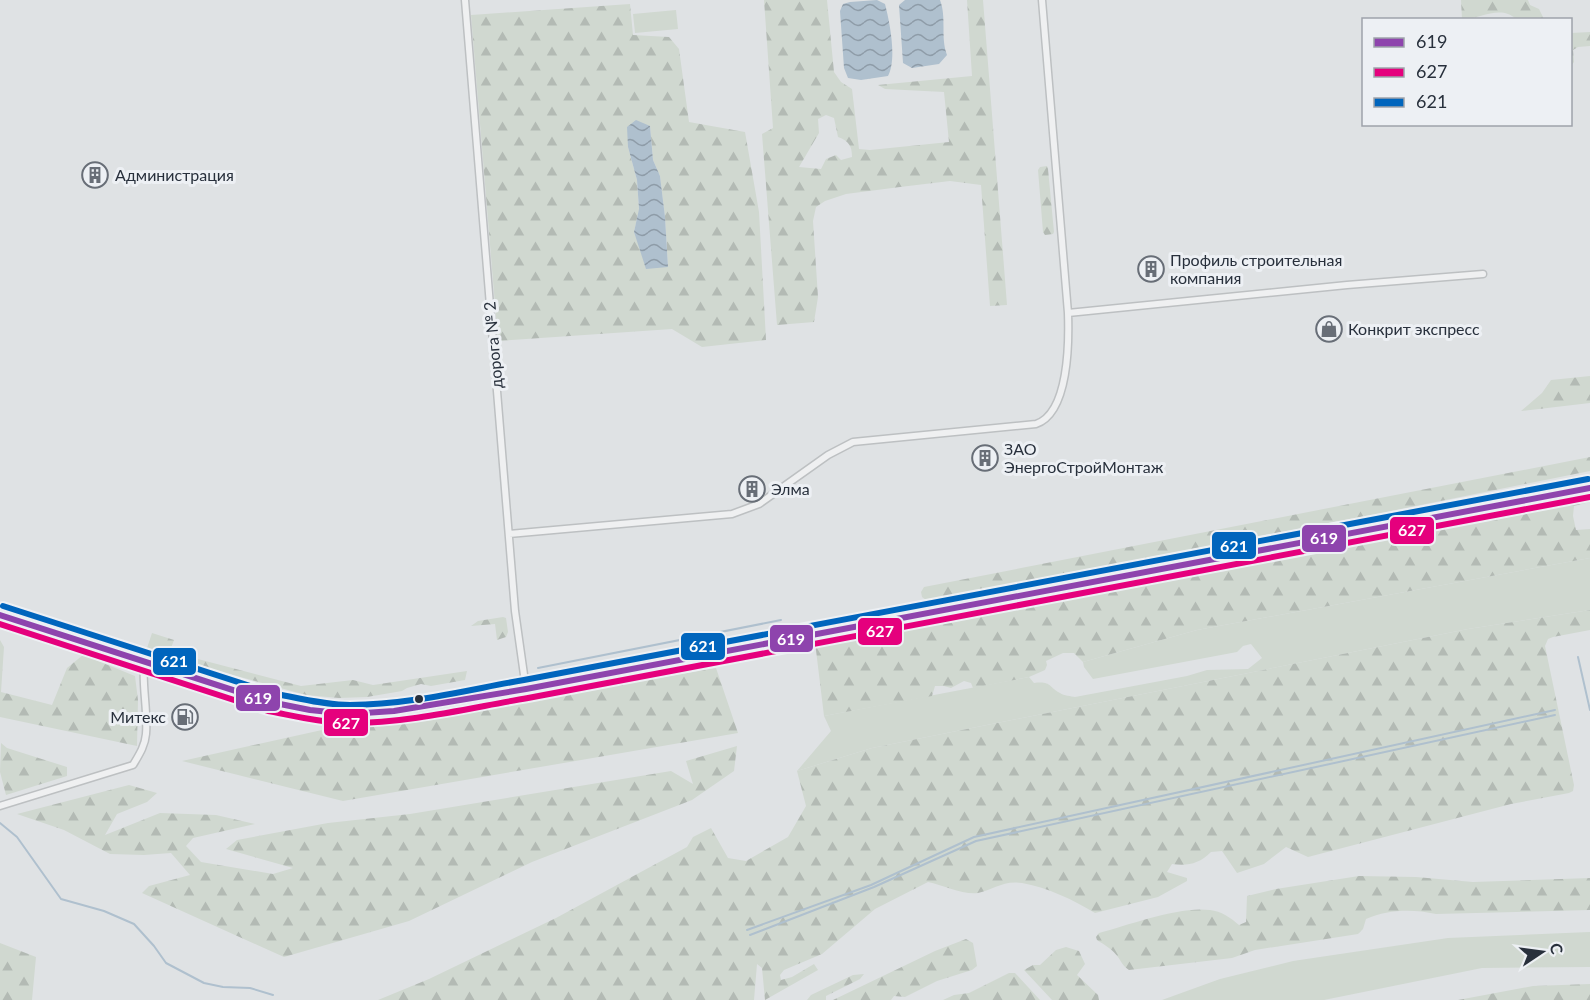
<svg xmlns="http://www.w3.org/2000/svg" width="1590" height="1000" font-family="Lato,sans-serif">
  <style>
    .grass { fill: #d0d8d0 }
    .forest { fill: url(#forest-firs); fill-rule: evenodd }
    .water { fill: url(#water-waves) }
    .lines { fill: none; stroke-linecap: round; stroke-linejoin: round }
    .stream { stroke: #afc0ce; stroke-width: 2 }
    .street-casing { stroke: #bdc0c2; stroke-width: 9 }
    .street { stroke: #eff0f1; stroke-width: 6 }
    .secondary { stroke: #bdc0c4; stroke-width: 9 }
    .bus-1-casing { stroke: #edf0f4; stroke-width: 10 }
    .bus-2-casing { stroke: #edf0f4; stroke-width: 10 }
    .bus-3-casing { stroke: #edf0f4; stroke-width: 10 }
    .bus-1 { stroke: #8e44ad; stroke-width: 6 }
    .bus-2 { stroke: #e5007d; stroke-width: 6 }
    .bus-3 { stroke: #0065bd; stroke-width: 6 }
    .bus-dot { fill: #28303c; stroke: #edf0f4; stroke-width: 2 }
    .labels { text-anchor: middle; stroke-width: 6; stroke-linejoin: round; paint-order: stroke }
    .poi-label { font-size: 16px; fill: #28303c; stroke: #edf0f4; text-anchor: start }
    .street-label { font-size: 16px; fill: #28303c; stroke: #edf0f4 }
    .line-badge { stroke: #edf0f4; stroke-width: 2 }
    .badge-label { font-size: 16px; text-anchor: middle; font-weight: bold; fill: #fff }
  </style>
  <defs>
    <pattern id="forest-firs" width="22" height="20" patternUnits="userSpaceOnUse" patternTransform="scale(1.5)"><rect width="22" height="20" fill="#d0d8d0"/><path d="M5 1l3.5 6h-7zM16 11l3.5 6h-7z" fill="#b3bab4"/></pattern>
    <pattern id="water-waves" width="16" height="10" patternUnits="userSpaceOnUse" patternTransform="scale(1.5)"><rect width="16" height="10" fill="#afc0ce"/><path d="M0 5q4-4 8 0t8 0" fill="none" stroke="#8e9ca8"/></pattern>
  </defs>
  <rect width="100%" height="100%" fill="#dfe2e4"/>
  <path class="grass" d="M676,10l2,19 -43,4 -2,-19z
    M1590,558v52l-122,19 -596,119 -75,23 34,-40 -7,-15 205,-39 5,6c18,-2 14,4 26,10 4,3 11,3 15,4l112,-21 20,-6 41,-1 14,-11 -11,-14 -8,2 -6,6 -144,27 -9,-12 -1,-5 114,-32z
    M1590,932v35l-108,1 -158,32h-162l58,-21 73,-18 155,-23z"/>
  <path class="forest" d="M764,0h63l7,72 7,10 11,7 7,60 11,1 79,-8 -5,-50 -59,-3 -7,-4 94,-9 -5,-76h16l24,305 -17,1 -9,-121 -31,-4 -50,6 -54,7 -21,7 -9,6 -3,14 5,76 -4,25 -37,3 -15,-191 11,-6zM826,115l8,3 4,19c11,4 14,9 14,20l-11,3 -5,-5 -10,4 -5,10 -22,-2 20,-34 -1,-14z
    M1461,0h67l2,5 9,4 5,10h-28c-16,-15 -37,1 -54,0z
    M630,4l3,31 36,2 10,12 10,73 56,10 14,80 7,128 -64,7 -30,-18 -174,12 -27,-326zM650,126l3,34 7,16 5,41 3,50 -29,-22 -5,-13 5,-22 -2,-30 -9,-33z
    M1590,32v14l-12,1 -5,3 1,12 -3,4v-33z
    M1047,166l1,3 6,63 -1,2 -8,1 -2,-3 -5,-62 2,-3z
    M1590,376v27l-69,8 21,-18 9,-13z
    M1590,457v14l-209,42 -455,87 -4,-3 -1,-5 3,-5z
    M1590,499v3l-16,4 -1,10 3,14 14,-1v29l-393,72 -114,32 -9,-9h-11l-17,8 1,4 -2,5 -16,7 -56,11 -2,-5 -7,-2 -13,7 -7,-2h-9l-3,10 -108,20 -9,-74z
    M1590,610v20l-37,7 -5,2 -3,7 29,139 -1,6 -4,2 -58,11 -203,53 -22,-10 -22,17 -27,9 -15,-22 -11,1c-12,12 -23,14 -39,12l-5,8 20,6v3l-29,16 -63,16c-21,-13 -49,-26 -73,-30 -19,-3 -29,7 -44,10 -15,2 -35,-8 -50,-11l-53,27 -53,45 -38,16 -4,5 1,5 11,-3 22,-13 4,6 -53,30 -3,-32 -5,-4 -3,36h-376l51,-21 127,-61 131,-71 6,-10 18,-9 17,30 18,3 42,-24 18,-31 -9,-35 75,-23 596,-119z
    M503,617l3,1 2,14 -2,5 -9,3 -2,-16 -24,2 7,-5z
    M152,633l22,7 -3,8 4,5 126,33 52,-6 20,5 94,-14 -2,9 -34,6 -10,-2 -14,4 -5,3 -35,6 -28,1 -33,-3 -88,-24 -71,-23z
    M0,640l4,7 -3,45 51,13 15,-37 16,-13 52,21 3,24 -1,46 -137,-29z
    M716,668l22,65 -395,68 -161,-40 140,-31 169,-23z
    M1,743l6,5 60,19v9l-61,19 -6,-23z
    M737,746l-3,25 -42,29 -160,62 -123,59 -125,36 -142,-64 7,-7 41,-11 -19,-22 -27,2 -34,-1 -46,-24 -47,-16 112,-29 28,8 -10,9 -30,12 -12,21 55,-22 56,2 39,9 -62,14 -7,8 15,16 72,12 20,-6 -67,-19 11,-9 91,-17 82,-9 261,-43 22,13 -7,-23z
    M1359,876l57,1 57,5 117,-4v32l-154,4c-23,-5 -47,-5 -70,5l-3,10 -5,5 -103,16 -23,8 -103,12c-6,-4 -7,-7 -11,-13 -5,-7 -13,-12 -21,-17l-1,-3 3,-4c30,-8 80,-27 111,-23 11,1 21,8 29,15l7,-3 1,-26 29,-7z
    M966,939l7,4 4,23 -5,4 -35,11 -32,16 -11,-1 -3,4h-58l102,-49z
    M0,943l36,14 -4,43h-32z
    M1066,947l13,4 6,13 -8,11 21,20 1,5h-47l-28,-30 9,-5h7l16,-15z
    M1009,973h6l25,27h-97l11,-5 15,-2z
    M864,974l-4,5 -34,17v4h-19l4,-5 42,-20z
    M1590,984v16h-132l75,-14z"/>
  <path class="water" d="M877,0l8,4c5,19 12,55 3,72l-27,4 -13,-2 -4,-10 -4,-57 3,-7 7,-2z
    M905,0h35c7,18 0,37 7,55l-8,9 -27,4 -9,-5 -4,-58z
    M636,120l14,6 3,34 7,16 5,41 3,50 -22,2 -12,-37 5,-23 -2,-29 -9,-33 -1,-20z"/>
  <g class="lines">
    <path class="stream" d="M1578,657l12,53
      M538,668l243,-48
      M0,823l17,14 44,62 43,12 30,13 20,22 12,17 38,20 19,4 27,1 23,7
      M747,930l124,-45 103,-48 581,-127
      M750,935l124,-48 102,-46 579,-126"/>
    <g class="street-casing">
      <path id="street" d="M465,0l50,611 11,78
        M1068,313l279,-28 136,-11
        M509,534l223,-20 27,-10 69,-49 25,-13 183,-18c33,-11 33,-82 32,-111l-26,-313
        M0,806l133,-41c6,-10 12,-19 13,-31 2,-23 -4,-47 -2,-71"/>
    </g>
    <use href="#street" class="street"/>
    <path class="secondary" d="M0,615l270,87 40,8 39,4 45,-3 132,-22 1064,-201"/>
    <g class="bus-1-casing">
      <path id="bus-1" d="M0,615l270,87 40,8 39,4 45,-3 132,-22 1064,-201"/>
    </g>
    <g class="bus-2-casing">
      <path id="bus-2" d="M0,624l268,87c27,5 55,12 82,12 59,0 119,-15 178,-25l1062,-201"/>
    </g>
    <g class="bus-3-casing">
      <path id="bus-3" d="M3,606l269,87c26,5 52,12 78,12 58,0 117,-15 174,-25l1064,-201"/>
    </g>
    <use href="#bus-1" class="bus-1"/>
    <use href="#bus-2" class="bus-2"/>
    <use href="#bus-3" class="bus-3"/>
  </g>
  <defs>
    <g id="building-ring" transform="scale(1.35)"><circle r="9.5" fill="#edf0f4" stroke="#686e77" stroke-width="1.5"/><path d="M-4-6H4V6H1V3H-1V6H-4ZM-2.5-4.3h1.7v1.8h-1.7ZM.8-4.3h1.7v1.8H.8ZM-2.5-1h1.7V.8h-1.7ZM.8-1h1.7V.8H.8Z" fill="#686e77"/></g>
    <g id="shop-ring" transform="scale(1.35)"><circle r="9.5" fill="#edf0f4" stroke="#686e77" stroke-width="1.5"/><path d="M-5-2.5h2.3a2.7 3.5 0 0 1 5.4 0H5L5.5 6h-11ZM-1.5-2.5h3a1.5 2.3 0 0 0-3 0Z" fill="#686e77"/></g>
    <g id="fuel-ring" transform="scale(1.35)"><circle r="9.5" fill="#edf0f4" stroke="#686e77" stroke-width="1.5"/><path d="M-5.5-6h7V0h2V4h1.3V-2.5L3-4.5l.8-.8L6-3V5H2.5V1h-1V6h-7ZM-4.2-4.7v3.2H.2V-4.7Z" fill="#686e77"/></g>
  </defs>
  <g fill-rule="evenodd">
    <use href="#building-ring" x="95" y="175"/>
    <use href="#building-ring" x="1151" y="269"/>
    <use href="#shop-ring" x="1329" y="329"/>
    <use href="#building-ring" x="985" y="458"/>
    <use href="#building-ring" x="752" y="489"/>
    <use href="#fuel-ring" x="185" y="717"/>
  </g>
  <circle class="bus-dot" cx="419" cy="699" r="5"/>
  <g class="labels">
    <g class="poi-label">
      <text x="115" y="181">Администрация</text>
      <text x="1170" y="266">Профиль строительная<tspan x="1170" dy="18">компания</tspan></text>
      <text x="1348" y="335">Конкрит экспресс</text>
      <text x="1004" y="455">ЗАО<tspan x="1004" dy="18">ЭнергоСтройМонтаж</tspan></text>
      <text x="771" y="495">Элма</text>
      <text x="166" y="723" text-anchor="end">Митекс</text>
    </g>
    <g class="street-label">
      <text transform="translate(493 345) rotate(-95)" y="6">дорога № 2</text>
    </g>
  </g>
  <g class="line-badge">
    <rect x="1389" y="516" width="46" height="29" rx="6" fill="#e5007d"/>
    <rect x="1301" y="524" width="46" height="29" rx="6" fill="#8e44ad"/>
    <rect x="1211" y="531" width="46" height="29" rx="6" fill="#0065bd"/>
    <rect x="857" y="617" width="46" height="29" rx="6" fill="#e5007d"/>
    <rect x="769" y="624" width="45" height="29" rx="6" fill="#8e44ad"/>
    <rect x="680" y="632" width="46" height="29" rx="6" fill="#0065bd"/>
    <rect x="152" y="647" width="45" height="29" rx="6" fill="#0065bd"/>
    <rect x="235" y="684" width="46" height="28" rx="6" fill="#8e44ad"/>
    <rect x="323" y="708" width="46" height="29" rx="6" fill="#e5007d"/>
  </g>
  <g class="badge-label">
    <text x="1412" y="536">627</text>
    <text x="1324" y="544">619</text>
    <text x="1234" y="552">621</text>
    <text x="880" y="637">627</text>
    <text x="791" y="645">619</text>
    <text x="703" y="652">621</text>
    <text x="174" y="667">621</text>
    <text x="258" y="704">619</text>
    <text x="346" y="729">627</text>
  </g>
  <rect x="1362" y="18" width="210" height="108" fill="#edf0f4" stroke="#9ea3aa" stroke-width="1.5"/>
  <rect x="1374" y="38" width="30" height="9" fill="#8e44ad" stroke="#9ea3aa" stroke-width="1.5"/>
  <text x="1416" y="48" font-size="18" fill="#28303c">619</text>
  <rect x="1374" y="68" width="30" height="9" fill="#e5007d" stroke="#9ea3aa" stroke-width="1.5"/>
  <text x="1416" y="78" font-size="18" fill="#28303c">627</text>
  <rect x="1374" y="98" width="30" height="9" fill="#0065bd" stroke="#9ea3aa" stroke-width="1.5"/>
  <text x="1416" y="108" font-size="18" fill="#28303c">621</text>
  <g transform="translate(1542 952) rotate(77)" stroke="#edf0f4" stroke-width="4.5" paint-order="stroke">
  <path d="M0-4.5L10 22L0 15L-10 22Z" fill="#28303c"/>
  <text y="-9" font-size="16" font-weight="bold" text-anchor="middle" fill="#28303c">С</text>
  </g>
</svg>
